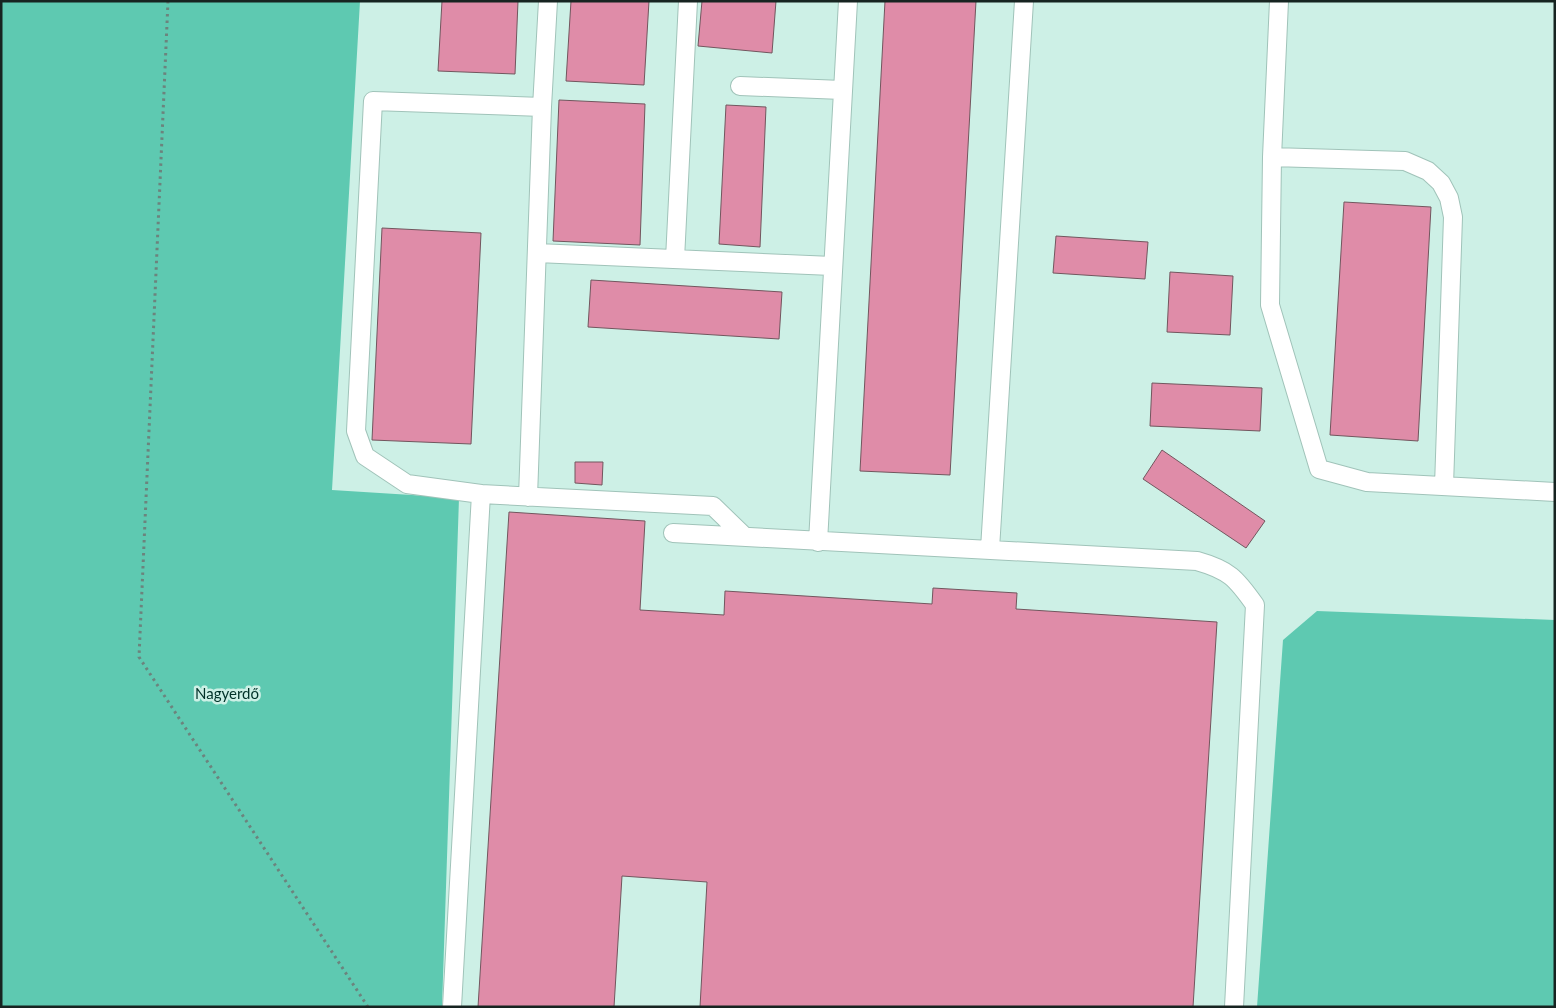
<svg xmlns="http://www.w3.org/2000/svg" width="1556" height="1008" font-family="Lato,sans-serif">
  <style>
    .forest { fill: #5ec9b1 }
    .building { fill: #df8ca8; stroke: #72565e }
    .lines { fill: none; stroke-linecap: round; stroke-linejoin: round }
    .lane-casing { stroke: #a0c3b9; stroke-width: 20 }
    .path { stroke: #6c837d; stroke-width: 3; stroke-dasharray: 2.5 4; stroke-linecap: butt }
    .lane { stroke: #fff; stroke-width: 18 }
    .labels { text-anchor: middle; stroke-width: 5; stroke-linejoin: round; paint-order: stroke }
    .park-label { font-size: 15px; fill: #003229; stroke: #cdf0e6 }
  </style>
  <rect width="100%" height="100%" fill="#cdf0e6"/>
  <path class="forest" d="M1,1h359l-28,489 127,8 -17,509h-441z
    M1317,611l238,9v387h-298l26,-367z"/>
  <path class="building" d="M442,1h76l-3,73 -77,-3z
    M571,1h78l-5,84 -78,-4z
    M702,1h74l-4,52 -74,-7z
    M885,1h91l-26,474 -90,-4z
    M559,100l86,4 -5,141 -87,-4z
    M726,105l40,2 -6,140 -41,-3z
    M1344,202l87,5 -13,234 -88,-6z
    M382,228l99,5 -10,211 -99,-4z
    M1056,236l92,6 -3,37 -92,-6z
    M1170,272l63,4 -3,59 -63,-3z
    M591,280l191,12 -3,47 -191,-12z
    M1152,383l110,5 -2,43 -110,-5z
    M1162,450l103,71 -19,27 -103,-69z
    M575,462h28l-1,23 -27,-2z
    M509,512l136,9 -5,89 84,5 1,-24 207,13 1,-16 84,5 -1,16 201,13 -24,385h-493l7,-125 -85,-6 -8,131h-136z"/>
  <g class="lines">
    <g class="lane-casing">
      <path id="lane" d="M1279,1l-7,156 -2,148 49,164 48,13 188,10
        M740,86l102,4
        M1272,157l133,4 23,10 13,12 8,15 4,19 -9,269
        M537,253l295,13
        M675,259l13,-258
        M481,494l-74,-10 -42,-28 -9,-25 17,-330 169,6
        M528,497l14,-390 6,-106
        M673,533c175,10 349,18 524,28 32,9 39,17 58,44l-21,402
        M818,542l30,-541
        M990,549l34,-548
        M452,1007l29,-513 232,12 32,31"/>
    </g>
    <path class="path" d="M168,1l-29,656 229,350"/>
    <use href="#lane" class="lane"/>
  </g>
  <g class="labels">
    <g class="park-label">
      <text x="227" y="699">Nagyerdő</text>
    </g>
  </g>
  <rect width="1556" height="1008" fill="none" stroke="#172421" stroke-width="5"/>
</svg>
